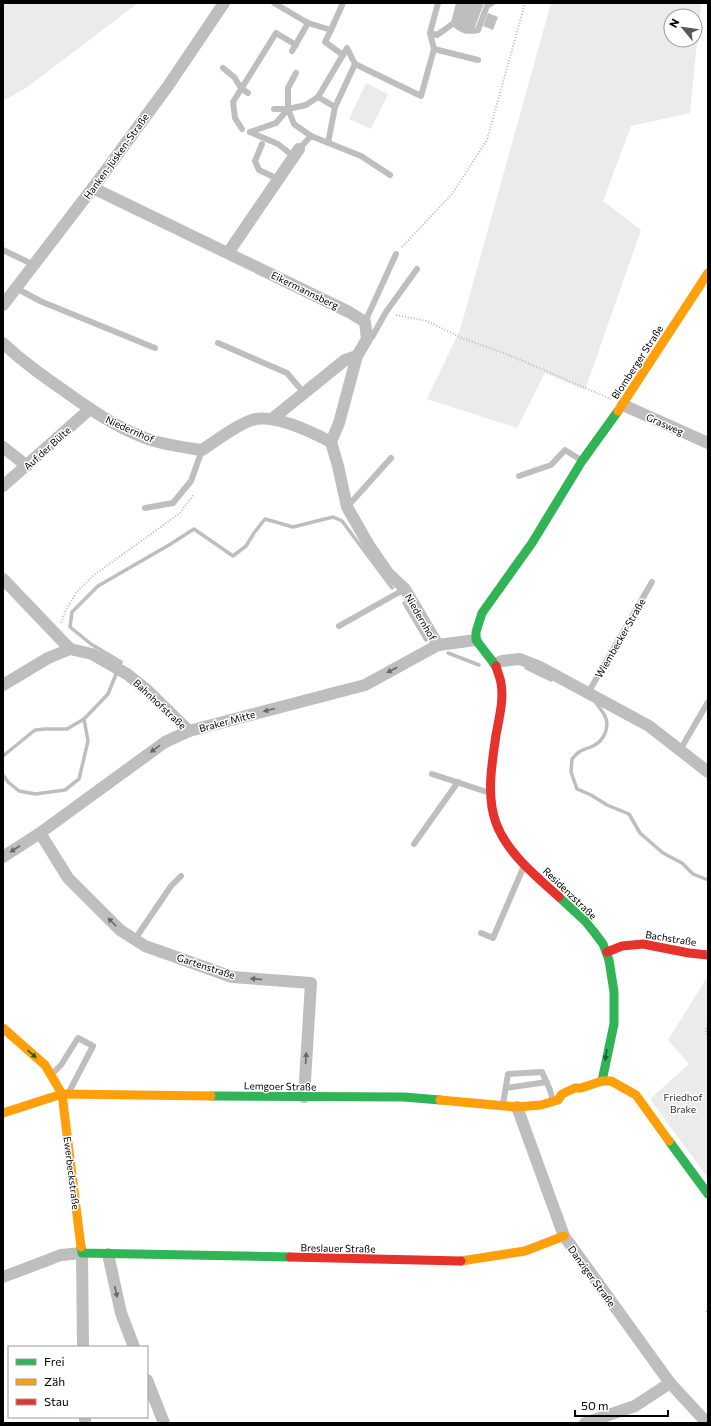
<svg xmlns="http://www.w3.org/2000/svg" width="711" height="1426" font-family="Commissioner,sans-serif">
  <rect width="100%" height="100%" fill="#fff"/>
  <g fill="#ebebeb" fill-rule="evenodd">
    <path d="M 3,3 L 138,3 L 26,88 L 3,101 Z"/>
    <path d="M 551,3 L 701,3 L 690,113 L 631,126 L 603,201 L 641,230 L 585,390 L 545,373 L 517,428 L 427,399 L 460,330 ZM 671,16 L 695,16 L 695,40 L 671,40 Z"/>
    <path d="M 366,83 L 388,94 L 371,129 L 349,119 Z"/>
    <path d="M 708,976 L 708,1178 L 650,1099 L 689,1064 L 668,1040 Z"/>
  </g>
  <g fill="#bebebe">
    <path d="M 462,3 L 484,3 L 475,27 C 468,31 462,29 456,22 Z"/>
    <path d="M 488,13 L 498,17 L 493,30 L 483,26 Z"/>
  </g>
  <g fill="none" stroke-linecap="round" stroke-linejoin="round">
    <g stroke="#bebebe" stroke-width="3.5">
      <path d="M 404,603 L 426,640"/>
      <path d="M 448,653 L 479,665"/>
      <path d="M 526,668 L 551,680"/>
      <path d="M 596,703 C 599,707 603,712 605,716 C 610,727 604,741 593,746 C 582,751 580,749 572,759 L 571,772 L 577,789 L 591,795 L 607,805 L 629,814 L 640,833 L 663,853 L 682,863 L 693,874 L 708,880"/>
      <path d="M 3,756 L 35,730 L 45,729 L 67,729 L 84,719 L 108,694 L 121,662 L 91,644 L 70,627 L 72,612 L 98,586 L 169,545 L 194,529 L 233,556 L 246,546 L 254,533 L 265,519 L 293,527 L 333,517 L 342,521 L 392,588"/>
      <path d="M 3,775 L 8,782 L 19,791 L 35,794 L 65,790 L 79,779 L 88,741 L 84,719"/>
    </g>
    <g stroke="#b9b9b9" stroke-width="2" stroke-dasharray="1 2" stroke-linecap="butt">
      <path d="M 402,247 L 452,194 L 487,140 L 525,3"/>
      <path d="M 396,315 L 427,321 L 462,338 L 509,355 L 611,399"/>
      <path d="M 61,623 L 66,610 L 76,593 L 94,575 L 180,513 L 194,494"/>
      <path d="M 708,1019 L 706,1032 L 708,1038"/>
      <path d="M 706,1311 L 708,1314"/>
    </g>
    <g stroke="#bebebe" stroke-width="6">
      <path d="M 274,3 L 308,23 L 331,30 L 343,3"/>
      <path d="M 454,23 C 461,31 468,32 478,30 L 487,6 L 492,3"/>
      <path d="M 331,30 L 325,42 L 343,55"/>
      <path d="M 430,33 L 437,35 L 454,23 L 459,3"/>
      <path d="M 434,49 L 478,60"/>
      <path d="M 292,51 L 308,23"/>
      <path d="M 223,68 L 234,77 L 241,88 L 248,93"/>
      <path d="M 296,73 L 288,88 L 288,109 L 294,124 L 311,136"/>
      <path d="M 318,97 L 335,107"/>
      <path d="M 288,109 L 306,105 L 318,97 L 347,48 L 355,64 L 421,96 L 434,49 L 430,33 L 438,3"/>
      <path d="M 242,129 L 235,118 L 233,102 L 276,33 L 296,45"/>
      <path d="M 250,132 L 276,123 L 288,109 L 274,109"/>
      <path d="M 250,132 L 278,144 L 293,156"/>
      <path d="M 328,143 L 335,107 L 355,64"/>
      <path d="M 262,144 L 255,161 L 259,170 L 278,179"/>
      <path d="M 299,149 L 311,136 L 361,156 L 390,175"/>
      <path d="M 3,250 L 34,265"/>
      <path d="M 16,288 L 40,301 L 155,348"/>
      <path d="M 365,322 L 396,254"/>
      <path d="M 367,339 L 372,337 L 386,312 L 417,269"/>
      <path d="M 218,343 L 287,373 L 304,393"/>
      <path d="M 519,476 L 551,465 L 565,450 L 581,460"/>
      <path d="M 347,507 L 391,458"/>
      <path d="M 145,508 L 173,503 L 191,481 L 202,450"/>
      <path d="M 339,626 L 405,589"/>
      <path d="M 588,693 L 652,582"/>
      <path d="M 680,750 L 708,702"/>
      <path d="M 432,774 L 490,793"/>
      <path d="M 414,844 L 458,782"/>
      <path d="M 481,933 L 493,938 L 524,866"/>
      <path d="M 135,939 L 171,886 L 181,876"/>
      <path d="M 52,1074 L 61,1065 L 78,1038 L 93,1046 L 69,1092"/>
      <path d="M 506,1088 L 547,1082"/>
      <path d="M 503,1104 L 508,1074 L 542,1072 L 550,1090 L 553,1101"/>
    </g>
    <g stroke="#bebebe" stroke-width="12">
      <path d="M 93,188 L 349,312 L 365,322 L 367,339 L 357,356"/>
      <path d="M 228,253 L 299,149"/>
      <path d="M 3,305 L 98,181 L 168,86 L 224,3"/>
      <path d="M 3,343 C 23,362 43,376 66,392 C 91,410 116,427 145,438 C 163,445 183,447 202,450 C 216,441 236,425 252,420 C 273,413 312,432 331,442"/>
      <path d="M 623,405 L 708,443"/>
      <path d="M 272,419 L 345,360 L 357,356 L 339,423 L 331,442 L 338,466 L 347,507 L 370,547 L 388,573 L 405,589 L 438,645"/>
      <path d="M 3,447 L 27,466"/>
      <path d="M 3,486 L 90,409"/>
      <path d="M 3,579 L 70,649"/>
      <path d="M 495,664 L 502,661 L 520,659 L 540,667 L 649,726 L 708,772"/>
      <path d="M 3,685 L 48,658 L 70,649 L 92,654 L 127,674 L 147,690 L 189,731"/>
      <path d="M 40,833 L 68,878 L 120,930 L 145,946 L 232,977 L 311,983 L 304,1097"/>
      <path d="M 3,857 L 40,833 L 165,742 L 189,731 L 365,685 L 438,645 L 476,640"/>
      <path d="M 517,1107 L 564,1236 L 670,1383 L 707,1423"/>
      <path d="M 108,1254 L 121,1313 L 134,1347"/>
      <path d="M 3,1277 L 61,1255 L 82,1253 L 83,1347"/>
      <path d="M 147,1380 L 164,1423"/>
      <path d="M 85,1417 L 85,1423"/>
      <path d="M 585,1423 L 635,1406 L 670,1383"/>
    </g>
    <g stroke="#30b455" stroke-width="9">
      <path d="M 496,666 L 476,640 L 476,632 L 482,613 L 532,543 L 582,461 L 618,411"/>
      <path d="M 559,897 L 585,921 L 594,932 L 603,944 L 609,960 L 614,992 L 614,1024 L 602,1081"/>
      <path d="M 211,1096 L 404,1097 L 440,1100"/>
      <path d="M 669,1141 L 708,1194"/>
      <path d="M 81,1247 L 82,1253 L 290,1257"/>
    </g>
    <g stroke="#ff9f0a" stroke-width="9">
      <path d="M 618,411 L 708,273"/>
      <path d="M 3,1028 L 45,1065 L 62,1094 L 81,1247"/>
      <path d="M 440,1100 L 517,1107 L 541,1105 L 558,1100 L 562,1094 L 575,1088 L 581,1088 L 602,1081 L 611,1081 L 636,1095 L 669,1141"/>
      <path d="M 3,1113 L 62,1094 L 211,1096"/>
      <path d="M 461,1261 L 525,1251 L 564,1236"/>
    </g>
    <g stroke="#e5322d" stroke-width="9">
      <path d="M 496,666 C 497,671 500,677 501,683 C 504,700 499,718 496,735 C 492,763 486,796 496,823 C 507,853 536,876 559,897"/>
      <path d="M 607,952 L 622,946 L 643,944 L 689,953 L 708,955"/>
      <path d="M 290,1257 L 461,1261"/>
    </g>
  </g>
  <defs><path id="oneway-solid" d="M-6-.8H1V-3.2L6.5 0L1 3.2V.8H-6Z"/></defs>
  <g fill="#686868">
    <use href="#oneway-solid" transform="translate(392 670) rotate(152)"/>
    <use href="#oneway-solid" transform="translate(269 710) rotate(165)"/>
    <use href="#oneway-solid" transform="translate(155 749) rotate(144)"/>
    <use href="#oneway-solid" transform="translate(15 849) rotate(147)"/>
    <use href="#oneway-solid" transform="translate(112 922) rotate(-135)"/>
    <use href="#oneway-solid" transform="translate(256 979) rotate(-175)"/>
    <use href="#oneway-solid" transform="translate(306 1058) rotate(-86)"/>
    <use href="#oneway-solid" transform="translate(116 1292) rotate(77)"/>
  </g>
  <g fill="#1a632f">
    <use href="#oneway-solid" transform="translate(32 1054) rotate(41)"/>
    <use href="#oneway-solid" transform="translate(606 1055) rotate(99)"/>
  </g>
  <g text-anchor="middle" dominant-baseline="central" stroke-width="3" stroke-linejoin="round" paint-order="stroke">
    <g font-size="10" fill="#000" stroke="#fff">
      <text transform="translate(116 156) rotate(-54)">Hanken-Jüsken-Straße</text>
      <text transform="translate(305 290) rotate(26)">Eikermannsberg</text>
      <text transform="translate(637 362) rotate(-57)">Blomberger Straße</text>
      <text transform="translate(665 424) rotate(24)">Grasweg</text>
      <text transform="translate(130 429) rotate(24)">Niedernhof</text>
      <text transform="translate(47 448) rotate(-42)">Auf der Bülte</text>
      <text transform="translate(421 617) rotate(60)">Niedernhof</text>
      <text transform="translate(620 638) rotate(-60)">Wiembecker Straße</text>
      <text transform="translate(160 704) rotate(43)">Bahnhofstraße</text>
      <text transform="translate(227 721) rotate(-15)">Braker Mitte</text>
      <text transform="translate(570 893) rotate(44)">Residenzstraße</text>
      <text transform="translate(671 938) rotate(9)">Bachstraße</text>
      <text transform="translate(206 966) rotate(18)">Gartenstraße</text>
      <text transform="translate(280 1086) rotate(1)">Lemgoer Straße</text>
      <text transform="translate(72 1173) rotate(83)">Ewerbeckstraße</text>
      <text transform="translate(338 1248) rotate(1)">Breslauer Straße</text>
      <text transform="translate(592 1276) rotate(54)">Danziger Straße</text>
    </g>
    <g font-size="10" fill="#323232" stroke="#fff">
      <text x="683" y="1097">Friedhof<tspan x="683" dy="12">Brake</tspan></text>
    </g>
  </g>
  <rect width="711" height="1426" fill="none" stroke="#000000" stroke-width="8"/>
  <rect x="8" y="1346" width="140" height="72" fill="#ffffff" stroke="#999999"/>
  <rect x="16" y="1359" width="20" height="6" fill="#30b455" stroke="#999999"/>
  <text x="44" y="1366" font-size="12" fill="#000000">Frei</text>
  <rect x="16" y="1379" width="20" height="6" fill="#ff9f0a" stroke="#999999"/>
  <text x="44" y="1386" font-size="12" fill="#000000">Zäh</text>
  <rect x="16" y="1399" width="20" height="6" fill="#e5322d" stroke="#999999"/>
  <text x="44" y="1406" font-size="12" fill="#000000">Stau</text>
  <g transform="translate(683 28) rotate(299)"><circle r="19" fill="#ffffff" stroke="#999999"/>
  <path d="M0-3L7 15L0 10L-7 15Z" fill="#595959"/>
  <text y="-6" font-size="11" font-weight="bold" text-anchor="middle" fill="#000000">N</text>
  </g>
  <path d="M575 1410v6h93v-6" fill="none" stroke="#000000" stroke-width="2"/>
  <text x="581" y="1410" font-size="12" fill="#000000" stroke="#ffffff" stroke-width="3" paint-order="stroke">50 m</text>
</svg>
